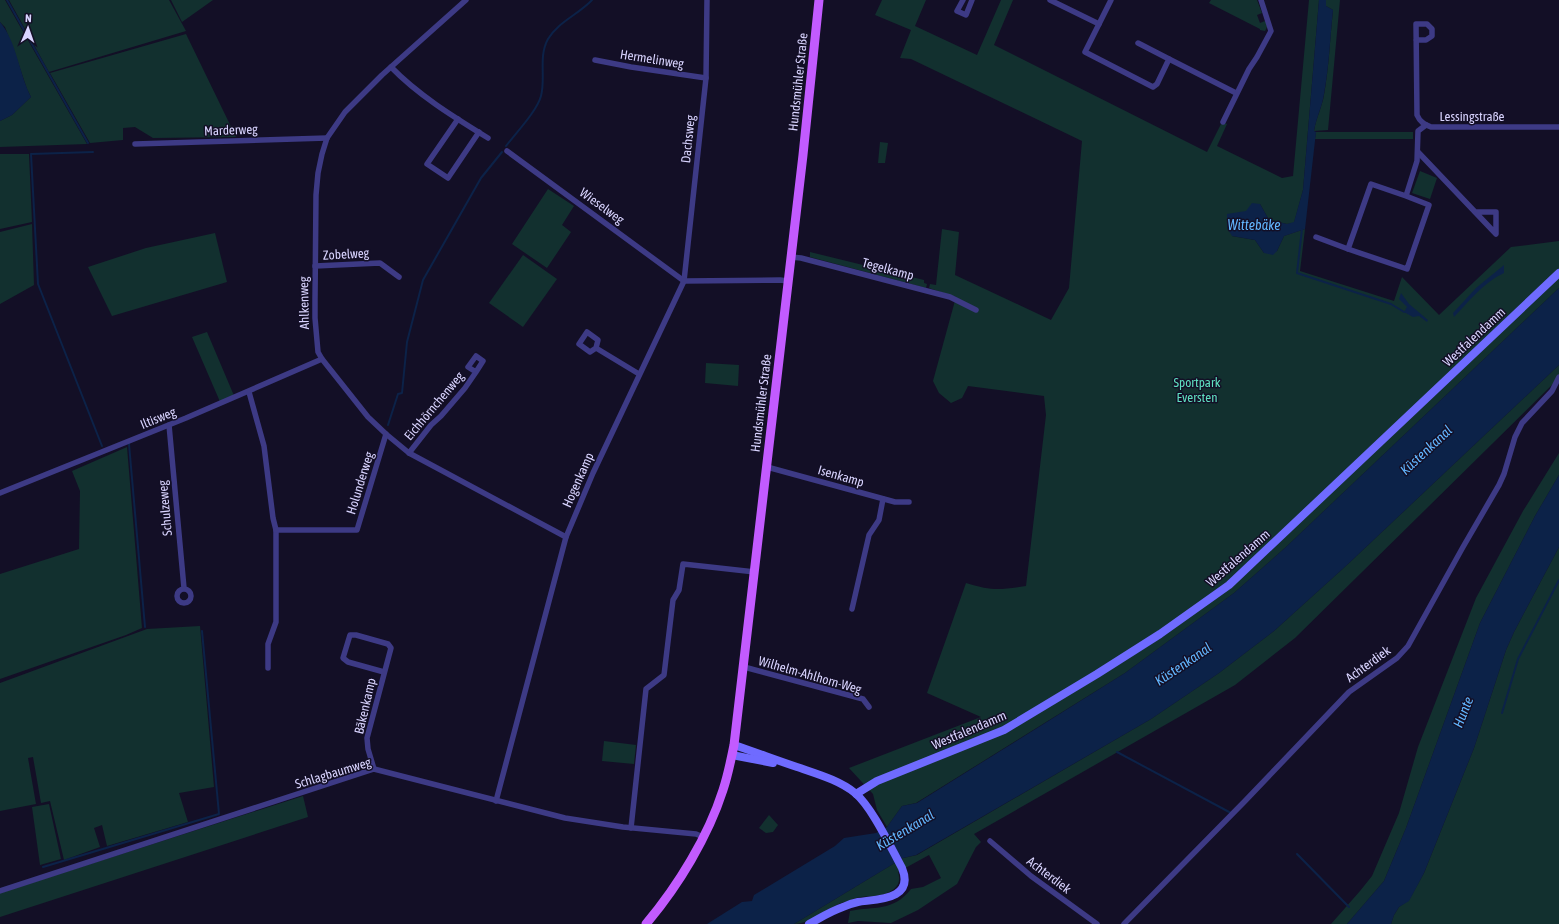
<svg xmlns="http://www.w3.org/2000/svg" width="1559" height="924" font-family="'Asap Condensed',sans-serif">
  <rect width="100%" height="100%" fill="#130f26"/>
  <g fill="#12302f">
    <path d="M 0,0 L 5,0 L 87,144 L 0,147 L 0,121 L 12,115 L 31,97 L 27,89 L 17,59 L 5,27 L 0,22 Z"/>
    <path d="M 9,0 L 169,0 L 186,31 L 49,72 Z"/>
    <path d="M 171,0 L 213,0 L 182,22 Z"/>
    <path d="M 882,0 L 926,0 L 915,26 L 977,55 L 1001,0 L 1013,0 L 994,45 L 1207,152 L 1222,122 L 1227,124 L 1217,146 L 1282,178 L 1293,176 L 1309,0 L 1319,0 L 1303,190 L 1294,223 L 1287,224 L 1269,220 L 1260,204 L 1232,236 L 1255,240 L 1264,253 L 1277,251 L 1284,236 L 1305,229 L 1300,271 L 1394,301 L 1402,277 L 1439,315 L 1511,247 L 1559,241 L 1559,288 L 1286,547 L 1234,593 L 1125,673 L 916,803 L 902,806 L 887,827 L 877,810 L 873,794 L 849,768 L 981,717 L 927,693 L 966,583 C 992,591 999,590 1026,586 L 1046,415 L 1044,396 L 968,386 L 962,398 L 951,403 L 939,393 L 933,381 L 956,297 L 929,288 L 930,284 L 936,285 L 942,229 L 959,232 L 955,275 L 1051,320 L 1069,288 L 1082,141 L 911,59 L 900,58 L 911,30 L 875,15 Z"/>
    <path d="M 1211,0 L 1257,0 L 1262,13 L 1257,15 L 1260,23 L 1265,21 L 1268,25 L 1265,31 L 1260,30 L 1260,29 L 1209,3 Z"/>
    <path d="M 1326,0 L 1340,0 L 1328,130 L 1314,131 C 1316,118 1322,107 1324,95 C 1329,67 1330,38 1333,10 L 1326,6 Z"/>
    <path d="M 186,34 L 236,137 L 153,138 L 135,127 L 123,128 L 123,140 L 90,143 L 50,73 Z"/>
    <path d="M 1316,132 L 1413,132 L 1413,139 L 1315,139 Z"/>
    <path d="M 880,142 L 888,143 L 885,163 L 878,163 Z"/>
    <path d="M 0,154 L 29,154 L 32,222 L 0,229 Z"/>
    <path d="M 1420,171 L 1437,178 L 1430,199 L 1412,193 Z"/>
    <path d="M 548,189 L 574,206 L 562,225 L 571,232 L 547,268 L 512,244 Z"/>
    <path d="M 32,224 L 34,285 L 0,304 L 0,232 Z"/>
    <path d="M 215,233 L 227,282 L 112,316 L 88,267 L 146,248 Z"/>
    <path d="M 810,252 L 924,280 L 924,283 L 927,284 L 926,288 L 810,257 Z"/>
    <path d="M 523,255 L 557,279 L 523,327 L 489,303 Z"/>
    <path d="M 207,332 L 235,398 L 221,404 L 192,337 Z"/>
    <path d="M 706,363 L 739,365 L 738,386 L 705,383 Z"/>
    <path d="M 1559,365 L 1559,377 L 1556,381 L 1295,638 L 1235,685 L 974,834 L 981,842 L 976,847 L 957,884 L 918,910 L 891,923 L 858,921 L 848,923 L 850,911 C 874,906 893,912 911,889 L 923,887 L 941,878 L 929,855 L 898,872 C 900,878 900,884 894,889 C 883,898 869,895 856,898 C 851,900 846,902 841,903 C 825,909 811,924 794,924 L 903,858 L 917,855 L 1151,719 L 1219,673 L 1274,631 L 1348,564 Z"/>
    <path d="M 127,447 L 142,628 L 126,635 L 0,679 L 0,574 L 79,549 L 80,491 L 72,471 Z"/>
    <path d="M 1559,453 L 1559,475 L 1535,516 L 1480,623 L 1406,828 L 1384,881 L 1347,924 L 1331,924 L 1360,891 L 1372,876 L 1399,813 L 1418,747 L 1476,598 L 1523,511 Z"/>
    <path d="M 1559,547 L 1559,924 L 1391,924 L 1394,915 L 1399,907 L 1409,900 L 1424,873 L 1474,748 L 1506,650 L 1514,632 Z"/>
    <path d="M 200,626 L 214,787 L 179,793 L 188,822 L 107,846 L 102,825 L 94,828 L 100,847 L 64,860 L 50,801 L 41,803 L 33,757 L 28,758 L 36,804 L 0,811 L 0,683 L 147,629 Z"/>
    <path d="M 604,741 L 636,745 L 634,764 L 602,761 Z"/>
    <path d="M 303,796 L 308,817 L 0,917 L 0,893 Z"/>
    <path d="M 49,804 L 61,859 L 40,865 L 32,807 Z"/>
    <path d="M 769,815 L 778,825 L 773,832 L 766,833 L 759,828 Z"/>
  </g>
  <g fill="#0c2248">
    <path d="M 1319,0 L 1326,0 L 1326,6 L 1333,10 C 1330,38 1329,67 1324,94 C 1322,107 1316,118 1314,131 L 1316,132 L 1305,229 L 1284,236 L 1277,251 L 1273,255 L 1264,253 L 1255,240 L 1232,236 L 1227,228 L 1227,214 L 1246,211 L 1252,203 L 1260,204 L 1269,220 L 1287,224 L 1294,222 L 1303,190 Z"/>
    <path d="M 0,22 C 17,42 19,74 31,97 L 12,115 L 0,121 Z"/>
    <path d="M 1504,265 L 1504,273 C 1484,282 1469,301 1454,317 L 1453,313 L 1476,288 Z"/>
    <path d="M 1559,288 L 1559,365 L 1348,564 L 1274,631 L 1219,673 L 1151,719 L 916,855 L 903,858 L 794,924 L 707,924 L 742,902 L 752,901 L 754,895 L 835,846 L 844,838 L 876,833 L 887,827 L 902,806 L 917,803 L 1125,673 L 1234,593 L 1286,547 Z"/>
    <path d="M 1401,293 L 1409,304 L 1428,320 L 1427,322 L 1419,316 L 1413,317 L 1404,312 L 1407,307 L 1399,299 Z"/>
    <path d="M 1559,475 L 1559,547 L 1514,632 L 1506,650 L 1474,748 L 1424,873 L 1409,901 L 1399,907 L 1394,915 L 1391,924 L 1347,924 L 1384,881 L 1406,828 L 1480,623 L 1535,516 Z"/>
  </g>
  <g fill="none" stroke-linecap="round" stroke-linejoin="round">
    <g stroke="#0c2248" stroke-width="2">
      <path d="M 7,0 L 88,143"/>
      <path d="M 506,146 C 516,133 537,111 541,96 C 546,77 538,57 548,39 C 558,22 579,14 592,0"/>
      <path d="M 93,152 L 31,154 L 38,284 L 102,446"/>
      <path d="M 1302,229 L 1297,273 L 1391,304 L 1404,312"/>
      <path d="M 388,425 L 398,394 L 402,393 L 407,342 L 423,280 L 481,178 L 502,152"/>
      <path d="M 129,444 L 145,627"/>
      <path d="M 1502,713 L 1518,659 L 1559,580"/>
      <path d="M 1117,752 L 1231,813"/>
      <path d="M 1297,854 L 1349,907"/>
      <path d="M 43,867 L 219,814 L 202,631"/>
    </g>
    <g stroke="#3d3a85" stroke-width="5.5">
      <path d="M 466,0 L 382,75 L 345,112 L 327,138 L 322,154 L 318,173 L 316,195 L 315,300 L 315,318 L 318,352 L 322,359 L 368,417 L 386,434 L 409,453 L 566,537"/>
      <path d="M 963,0 L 957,11 L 966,15 L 972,0"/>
      <path d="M 1050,0 L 1099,24"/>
      <path d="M 1111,0 L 1085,52 L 1153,87 L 1157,84 L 1169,59 L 1138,43"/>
      <path d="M 1416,40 L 1426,40 L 1432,36 L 1432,29 L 1427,24 L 1416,24 L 1417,115 C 1420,122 1424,124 1431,127 L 1559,127"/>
      <path d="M 1169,59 L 1236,93"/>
      <path d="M 595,60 L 631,67 L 706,78"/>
      <path d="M 391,67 C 418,95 454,117 488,138"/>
      <path d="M 458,119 L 427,164 L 448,178 L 479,132"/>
      <path d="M 1223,122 L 1249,69 L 1257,57 L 1271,31 L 1261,0"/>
      <path d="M 135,144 L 327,138"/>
      <path d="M 507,151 L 684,281"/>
      <path d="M 1418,152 L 1496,234 L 1496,212 L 1475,212"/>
      <path d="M 1406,196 L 1429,205 L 1407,269 L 1348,249 L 1371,184 L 1406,196 L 1417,161 L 1418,131 L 1426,125"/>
      <path d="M 1316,237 L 1348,249"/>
      <path d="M 791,257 L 801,258 L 950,297 L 976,310"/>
      <path d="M 315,266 L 380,263 L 399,277"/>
      <path d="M 684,281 L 706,78 L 707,0"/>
      <path d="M 596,348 L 590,352 L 579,344 L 587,332 L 598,340 L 596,348 L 639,374"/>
      <path d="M 249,392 L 264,446 L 273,518 L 276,530 L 276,622 L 268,644 L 268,668"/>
      <path d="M 169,425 L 184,588"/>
      <path d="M 409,453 L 431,425 L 441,416 L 465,388 L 476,372 L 468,367 L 476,356 L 483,361 L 476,372"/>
      <path d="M 767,467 L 895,502 L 909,502"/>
      <path d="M 0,493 L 186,418 L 322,359"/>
      <path d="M 276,530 L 357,530 L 386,434"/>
      <circle cx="184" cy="596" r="7"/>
      <path d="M 852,609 L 869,535 L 879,520 L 883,499"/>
      <path d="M 744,667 L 863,699 L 869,707"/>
      <path d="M 374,769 L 368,749 L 367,738 L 391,648 L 388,644 L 356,635 L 350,635 L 343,658 L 348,662 L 384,672"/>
      <path d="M 496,801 L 566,537 L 593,473 L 684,281 L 780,280 L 788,281"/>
      <path d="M 631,828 L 646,689 L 664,675 L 673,600 L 679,590 L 683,564 L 755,572"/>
      <path d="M 990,841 L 1031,876 L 1097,924"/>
      <path d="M 0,891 L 374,769 L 565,818 L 623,827 L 696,834 L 703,837"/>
      <path d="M 1124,924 L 1245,801 L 1349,692 L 1397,658 L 1408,646 L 1463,547 L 1499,485 L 1504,474 L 1515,437 L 1522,423 L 1552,391 L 1559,377"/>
    </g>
    <g stroke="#6f6bff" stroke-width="8">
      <path d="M 734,745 C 755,752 776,760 797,767 C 817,774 839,780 855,793 C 872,807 891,848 902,868 C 915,900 877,899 858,902 C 853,903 847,905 843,907 C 831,911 820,918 809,924"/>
      <path d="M 732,755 L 773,763"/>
      <path d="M 856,794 L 877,781 L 1004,730 L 1097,674 L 1160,634 L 1229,585 L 1559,273"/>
    </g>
    <path stroke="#c25bff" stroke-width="9" d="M 646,924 C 678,886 708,837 723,790 C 728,775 731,760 734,745 L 803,155 L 819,0"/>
  </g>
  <g text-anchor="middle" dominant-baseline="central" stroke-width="3" stroke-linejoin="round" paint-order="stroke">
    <g font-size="13" fill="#d9d4ff" stroke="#130f26">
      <text transform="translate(652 59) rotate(9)">Hermelinweg</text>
      <text transform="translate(798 82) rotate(-84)">Hundsmühler Straße</text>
      <text x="1472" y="116">Lessingstraße</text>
      <text transform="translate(231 130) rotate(-2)">Marderweg</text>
      <text transform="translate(688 139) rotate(-84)">Dachsweg</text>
      <text transform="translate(602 206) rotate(36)">Wieselweg</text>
      <text transform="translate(346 254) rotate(-3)">Zobelweg</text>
      <text transform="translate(888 269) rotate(15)">Tegelkamp</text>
      <text transform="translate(304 303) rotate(-91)">Ahlkenweg</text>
      <text transform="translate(1474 337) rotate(-43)">Westfalendamm</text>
      <text transform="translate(761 403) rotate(-83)">Hundsmühler Straße</text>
      <text transform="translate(434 406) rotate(-50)">Eichhörnchenweg</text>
      <text transform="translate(158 418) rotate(-22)">Iltisweg</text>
      <text transform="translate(841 476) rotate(16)">Isenkamp</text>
      <text transform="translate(578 480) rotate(-66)">Hogenkamp</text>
      <text transform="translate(360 483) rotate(-73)">Holunderweg</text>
      <text transform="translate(165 508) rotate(-95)">Schulzeweg</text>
      <text transform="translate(1238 558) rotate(-41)">Westfalendamm</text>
      <text transform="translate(1368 664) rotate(-36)">Achterdiek</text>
      <text transform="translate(810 675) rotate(16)">Wilhelm-Ahlhorn-Weg</text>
      <text transform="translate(365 706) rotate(-77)">Bäkenkamp</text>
      <text transform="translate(969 730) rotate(-23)">Westfalendamm</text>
      <text transform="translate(333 773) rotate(-17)">Schlagbaumweg</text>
      <text transform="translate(1049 875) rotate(37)">Achterdiek</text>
    </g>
    <g font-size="13" fill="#5fe0c0" stroke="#130f26">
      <text x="1197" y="382">Sportpark<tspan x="1197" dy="15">Eversten</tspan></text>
    </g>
    <g font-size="14" font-style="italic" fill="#62b6ff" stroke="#130f26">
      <text x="1254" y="225">Wittebäke</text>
      <text transform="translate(1426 450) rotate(-43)">Küstenkanal</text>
      <text transform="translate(1183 664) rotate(-34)">Küstenkanal</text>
      <text transform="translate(1463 712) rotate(-68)">Hunte</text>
      <text transform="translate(905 830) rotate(-31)">Küstenkanal</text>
    </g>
  </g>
  <g transform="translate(28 28) rotate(2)" stroke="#130f26" stroke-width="3" paint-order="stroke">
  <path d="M0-3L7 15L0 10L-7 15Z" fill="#d9d4ff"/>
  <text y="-6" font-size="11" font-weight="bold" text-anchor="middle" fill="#d9d4ff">N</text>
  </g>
</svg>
